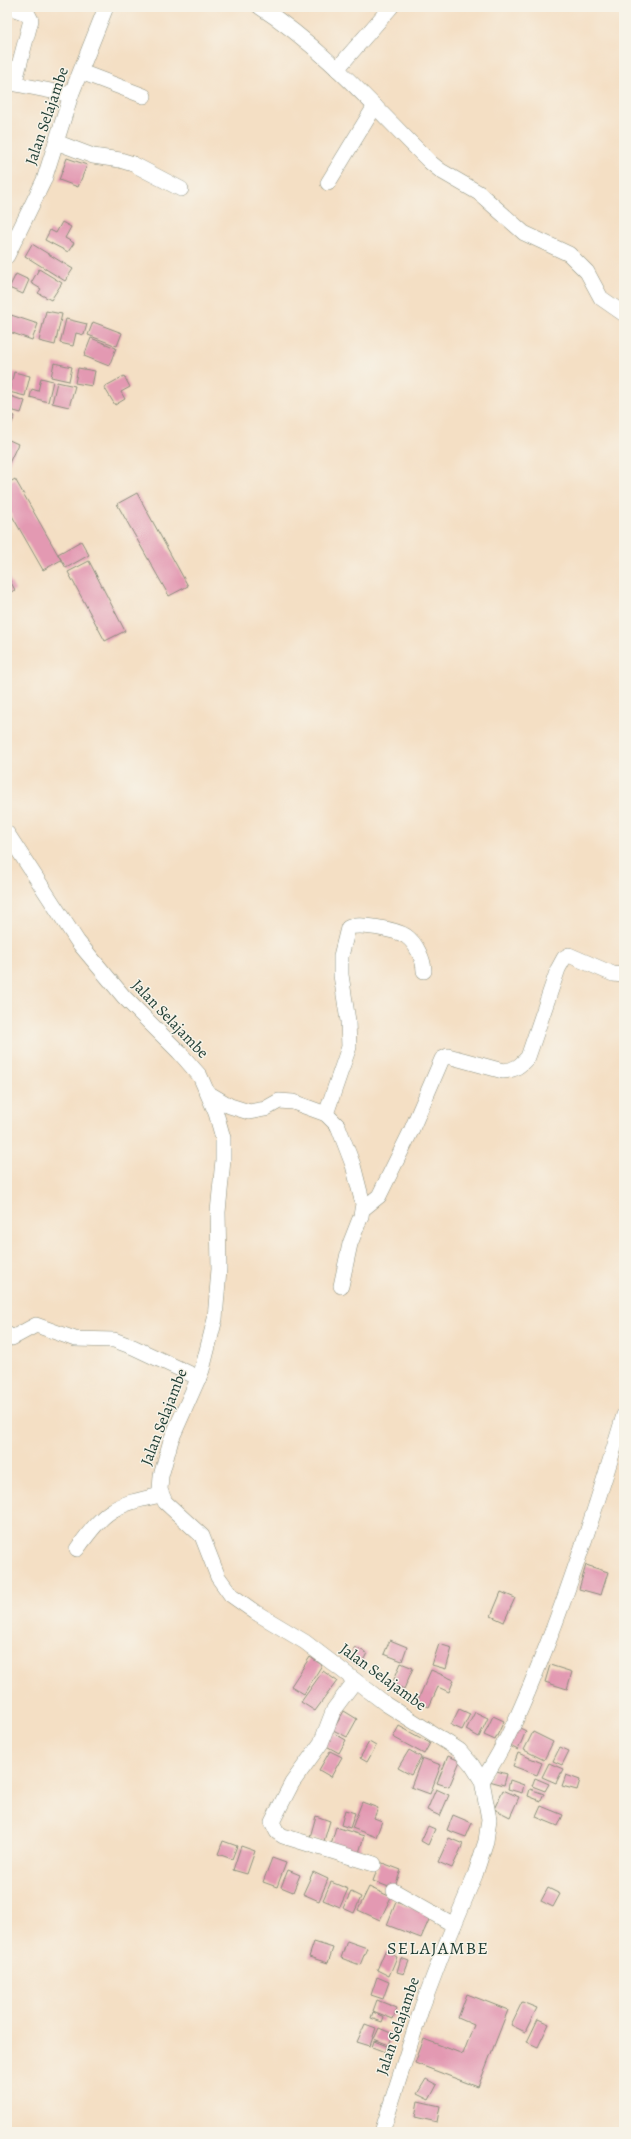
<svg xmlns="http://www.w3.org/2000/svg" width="631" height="2139" font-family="Alegreya,serif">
  <rect width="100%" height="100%" fill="#f7f3e8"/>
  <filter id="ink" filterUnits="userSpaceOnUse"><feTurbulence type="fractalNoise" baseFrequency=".025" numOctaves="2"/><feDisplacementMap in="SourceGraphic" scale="8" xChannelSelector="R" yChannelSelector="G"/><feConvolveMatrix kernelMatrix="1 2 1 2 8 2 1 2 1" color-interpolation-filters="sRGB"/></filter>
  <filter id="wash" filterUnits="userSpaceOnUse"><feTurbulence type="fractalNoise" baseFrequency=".012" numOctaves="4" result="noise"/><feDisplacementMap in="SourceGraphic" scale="16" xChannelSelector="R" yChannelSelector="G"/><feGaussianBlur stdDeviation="0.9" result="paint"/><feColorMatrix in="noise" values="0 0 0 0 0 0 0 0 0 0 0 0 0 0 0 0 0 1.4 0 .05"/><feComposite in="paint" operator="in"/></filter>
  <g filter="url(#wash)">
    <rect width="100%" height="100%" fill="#f4dfc4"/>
    <g id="blocks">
      <g fill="#e399b2">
        <path d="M 67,158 L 87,165 L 78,187 L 59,180 Z"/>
        <path d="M 62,222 L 71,227 L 65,238 L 74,243 L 68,252 L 45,240 L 50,230 L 56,233 Z"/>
        <path d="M 32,244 L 73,269 L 65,281 L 25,256 Z"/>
        <path d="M 39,269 L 62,283 L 51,300 L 38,293 L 41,289 L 31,283 Z"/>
        <path d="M 16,274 L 29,280 L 23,294 L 9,288 Z"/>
        <path d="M 46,311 L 62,314 L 55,345 L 39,341 Z"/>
        <path d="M 11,315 L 38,324 L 32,340 L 7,331 Z"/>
        <path d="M 66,319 L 87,324 L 84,335 L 76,333 L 73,346 L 60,343 Z"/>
        <path d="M 93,322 L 122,333 L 117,346 L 88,335 Z"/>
        <path d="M 91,338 L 116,348 L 109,366 L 84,356 Z"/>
        <path d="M 54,363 L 72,367 L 69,381 L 51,377 Z"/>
        <path d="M 78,368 L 95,371 L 92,386 L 75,383 Z"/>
        <path d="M 14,372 L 30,376 L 25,396 L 9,392 Z"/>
        <path d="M 124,376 L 130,387 L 121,392 L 125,399 L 115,405 L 104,387 Z"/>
        <path d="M 41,378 L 53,381 L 48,402 L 30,397 L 32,389 L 38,391 Z"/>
        <path d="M 57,382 L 75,386 L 69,407 L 52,403 Z"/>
        <path d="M 7,395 L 25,401 L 21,413 L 7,409 Z"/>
        <path d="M 7,412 L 15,416 L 7,434 Z"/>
        <path d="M 7,439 L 18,444 L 9,463 L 7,462 Z"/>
        <path d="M 15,479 L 61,560 L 43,570 L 7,507 L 7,484 Z"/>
        <path d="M 137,493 L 188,586 L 169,596 L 117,504 Z"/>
        <path d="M 81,541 L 89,555 L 66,568 L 58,554 Z"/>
        <path d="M 89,561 L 125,631 L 105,641 L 68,572 Z"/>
        <path d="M 7,575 L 15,590 L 7,594 Z"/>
        <path d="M 586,1565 L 608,1572 L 601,1595 L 579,1589 Z"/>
        <path d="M 501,1592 L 515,1598 L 504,1622 L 491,1616 Z"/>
        <path d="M 390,1640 L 407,1647 L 402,1661 L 384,1654 Z"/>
        <path d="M 439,1644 L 452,1648 L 446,1669 L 432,1665 Z"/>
        <path d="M 355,1647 L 367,1653 L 360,1667 L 348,1661 Z"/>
        <path d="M 310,1657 L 322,1665 L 304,1694 L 291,1686 Z"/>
        <path d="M 401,1663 L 413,1668 L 404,1689 L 392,1684 Z"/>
        <path d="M 550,1665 L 572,1672 L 567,1689 L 545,1682 Z"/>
        <path d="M 431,1670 L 454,1680 L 449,1692 L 438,1687 L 429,1707 L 417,1702 Z"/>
        <path d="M 323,1671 L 337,1681 L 315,1711 L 301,1702 Z"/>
        <path d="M 459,1709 L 470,1714 L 462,1730 L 451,1725 Z"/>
        <path d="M 344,1711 L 357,1719 L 347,1737 L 333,1730 Z"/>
        <path d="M 475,1712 L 488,1718 L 479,1737 L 466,1730 Z"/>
        <path d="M 493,1716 L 504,1721 L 495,1740 L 484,1735 Z"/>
        <path d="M 514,1725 L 526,1731 L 518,1750 L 506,1744 Z"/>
        <path d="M 399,1726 L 430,1743 L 424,1754 L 393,1737 Z"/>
        <path d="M 328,1730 L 346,1740 L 339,1753 L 321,1743 Z"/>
        <path d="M 533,1732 L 553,1742 L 544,1760 L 524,1750 Z"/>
        <path d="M 369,1742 L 376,1746 L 367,1762 L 360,1758 Z"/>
        <path d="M 560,1747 L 569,1751 L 562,1765 L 553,1761 Z"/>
        <path d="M 409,1750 L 421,1757 L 411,1775 L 398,1768 Z"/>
        <path d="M 330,1751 L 342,1757 L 331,1777 L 319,1770 Z"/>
        <path d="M 518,1753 L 542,1763 L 537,1775 L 513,1766 Z"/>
        <path d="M 448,1756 L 460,1761 L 449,1787 L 437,1783 Z"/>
        <path d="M 422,1758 L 441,1765 L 430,1794 L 411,1787 Z"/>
        <path d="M 549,1763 L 563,1769 L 556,1783 L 542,1777 Z"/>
        <path d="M 493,1770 L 507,1774 L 504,1785 L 489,1781 Z"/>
        <path d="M 566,1775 L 580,1780 L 577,1790 L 562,1786 Z"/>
        <path d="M 535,1778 L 549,1784 L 545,1791 L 532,1786 Z"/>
        <path d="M 510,1780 L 524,1785 L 522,1793 L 508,1789 Z"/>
        <path d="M 436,1789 L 449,1795 L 440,1816 L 427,1810 Z"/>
        <path d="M 530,1789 L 544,1794 L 541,1801 L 528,1796 Z"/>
        <path d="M 503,1790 L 519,1797 L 510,1817 L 494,1809 Z"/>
        <path d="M 362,1802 L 378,1808 L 374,1818 L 382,1821 L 376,1837 L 352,1828 Z"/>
        <path d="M 541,1806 L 563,1815 L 558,1826 L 536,1817 Z"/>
        <path d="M 345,1810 L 355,1813 L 350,1828 L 341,1825 Z"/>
        <path d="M 453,1815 L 472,1823 L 466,1837 L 447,1830 Z"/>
        <path d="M 316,1816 L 330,1821 L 324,1841 L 310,1837 Z"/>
        <path d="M 428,1826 L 435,1829 L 428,1845 L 421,1841 Z"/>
        <path d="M 336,1827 L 364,1836 L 359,1853 L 331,1844 Z"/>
        <path d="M 449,1838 L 463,1844 L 452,1868 L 438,1862 Z"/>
        <path d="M 223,1841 L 237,1846 L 232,1859 L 218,1854 Z"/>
        <path d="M 241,1846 L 255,1851 L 247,1874 L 233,1870 Z"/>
        <path d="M 272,1858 L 286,1863 L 277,1887 L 263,1882 Z"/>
        <path d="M 380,1862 L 401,1870 L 394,1889 L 373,1881 Z"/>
        <path d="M 288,1870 L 300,1875 L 293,1892 L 281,1887 Z"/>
        <path d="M 313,1872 L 328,1879 L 319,1901 L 303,1894 Z"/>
        <path d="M 331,1882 L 348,1889 L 340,1907 L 323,1900 Z"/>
        <path d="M 369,1887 L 391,1897 L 380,1920 L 358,1910 Z"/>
        <path d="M 548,1888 L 560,1894 L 553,1907 L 541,1901 Z"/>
        <path d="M 351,1892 L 361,1897 L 354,1913 L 343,1908 Z"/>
        <path d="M 396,1902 L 431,1915 L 421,1938 L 387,1925 Z"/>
        <path d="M 347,1941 L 367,1948 L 360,1965 L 341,1958 Z"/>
        <path d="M 314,1942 L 333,1948 L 328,1963 L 309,1957 Z"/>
        <path d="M 385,1951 L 397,1957 L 389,1976 L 377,1970 Z"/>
        <path d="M 401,1958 L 409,1961 L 404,1974 L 397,1972 Z"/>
        <path d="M 377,1977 L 389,1982 L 383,1999 L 371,1995 Z"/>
        <path d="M 467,1994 L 508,2010 L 478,2087 L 415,2063 L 424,2039 L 463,2054 L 474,2025 L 458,2018 Z"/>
        <path d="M 377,2000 L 397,2008 L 393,2019 L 373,2011 Z"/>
        <path d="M 522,2002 L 537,2008 L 525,2032 L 511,2025 Z"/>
        <path d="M 373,2012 L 384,2017 L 382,2022 L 371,2018 Z"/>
        <path d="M 538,2019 L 549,2024 L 538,2047 L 527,2042 Z"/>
        <path d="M 365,2024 L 376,2028 L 370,2046 L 357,2042 Z"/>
        <path d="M 379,2028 L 393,2034 L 389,2045 L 374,2039 Z"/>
        <path d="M 374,2041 L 387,2046 L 385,2052 L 372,2047 Z"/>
        <path d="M 426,2079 L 437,2085 L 429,2100 L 417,2094 Z"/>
        <path d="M 418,2101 L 440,2106 L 437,2122 L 415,2117 Z"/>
      </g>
    </g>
  </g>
  <g filter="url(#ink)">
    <use href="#blocks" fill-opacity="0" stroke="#8a8e7c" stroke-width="1"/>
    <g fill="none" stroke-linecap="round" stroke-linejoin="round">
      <defs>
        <g id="minor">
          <path d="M 9,7 L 28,14 L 31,20 L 16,77 L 16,84 L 71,95"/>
          <path d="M 260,7 C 325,49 376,109 431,163 L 441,171 L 479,193 L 524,233 L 569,254 L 587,272 L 601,298 L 624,314"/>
          <path d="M 337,69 L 391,7"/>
          <path d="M 81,72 L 144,96"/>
          <path d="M 56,142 L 93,156 L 120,160 L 133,164 L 181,189"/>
          <path d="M 328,183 L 375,106"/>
          <path d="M 7,256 L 44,180 L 71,95 L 106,7"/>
          <path d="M 7,833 L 78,942 L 124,997 L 179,1052 L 200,1076 L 216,1113 L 223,1138 L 223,1160 L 218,1212 L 219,1269 L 215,1319 L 202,1370 L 171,1440 L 161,1476 L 160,1490 L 165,1502 L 202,1536 L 218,1577 L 231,1595 L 255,1612 L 305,1642 L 386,1704 L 459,1750 L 472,1765 L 482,1781 L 489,1819 L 486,1841 L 475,1875 L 444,1949 L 422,2007 L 382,2132"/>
          <path d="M 208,1093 L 230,1106 L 249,1112 L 265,1109 L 279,1101 L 293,1102 L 326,1114 L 338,1126 L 353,1165 L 363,1204 L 361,1216 L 350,1244 L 341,1286"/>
          <path d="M 326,1114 L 349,1047 L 348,1021 L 341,975 L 341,956 L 348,928 C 357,922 397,930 406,936 C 416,943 424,960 424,971"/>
          <path d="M 363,1209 L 379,1196 L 411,1131 L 442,1059 L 448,1056 L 503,1071 C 515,1070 520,1066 528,1057 L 558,969 L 564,958 L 569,955 L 613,974 L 624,975"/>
          <path d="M 7,1334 L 12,1338 L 36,1325 L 75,1339 L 114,1340 L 133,1347 L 199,1378"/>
          <path d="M 77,1549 C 106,1509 113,1505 161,1495"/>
          <path d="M 355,1681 L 334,1709 L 321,1743 L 292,1783 L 272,1822 L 277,1832 L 283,1836 L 374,1864"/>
          <path d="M 482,1781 C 509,1741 527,1695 545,1650 C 575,1573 600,1495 624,1415"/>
          <path d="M 394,1891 L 454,1925"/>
        </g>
      </defs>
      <use href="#minor" stroke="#8a8e7c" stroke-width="16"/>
      <use href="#minor" stroke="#fff" stroke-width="15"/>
    </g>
  </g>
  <g text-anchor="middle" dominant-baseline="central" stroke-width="3" stroke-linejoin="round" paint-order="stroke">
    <g font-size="16" fill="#1f3d34" stroke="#f7f3e8">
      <text transform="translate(47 116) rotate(-71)">Jalan Selajambe</text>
      <text transform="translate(170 1019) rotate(46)">Jalan Selajambe</text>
      <text transform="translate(164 1417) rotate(-69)">Jalan Selajambe</text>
      <text transform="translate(383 1677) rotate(36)">Jalan Selajambe</text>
      <text transform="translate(398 2026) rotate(-71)">Jalan Selajambe</text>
    </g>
    <g font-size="18" letter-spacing="1" fill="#1f3d34" stroke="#f7f3e8">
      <text x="438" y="1948">SELAJAMBE</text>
    </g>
  </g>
  <rect width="631" height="2139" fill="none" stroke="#f7f3e8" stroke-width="24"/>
</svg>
